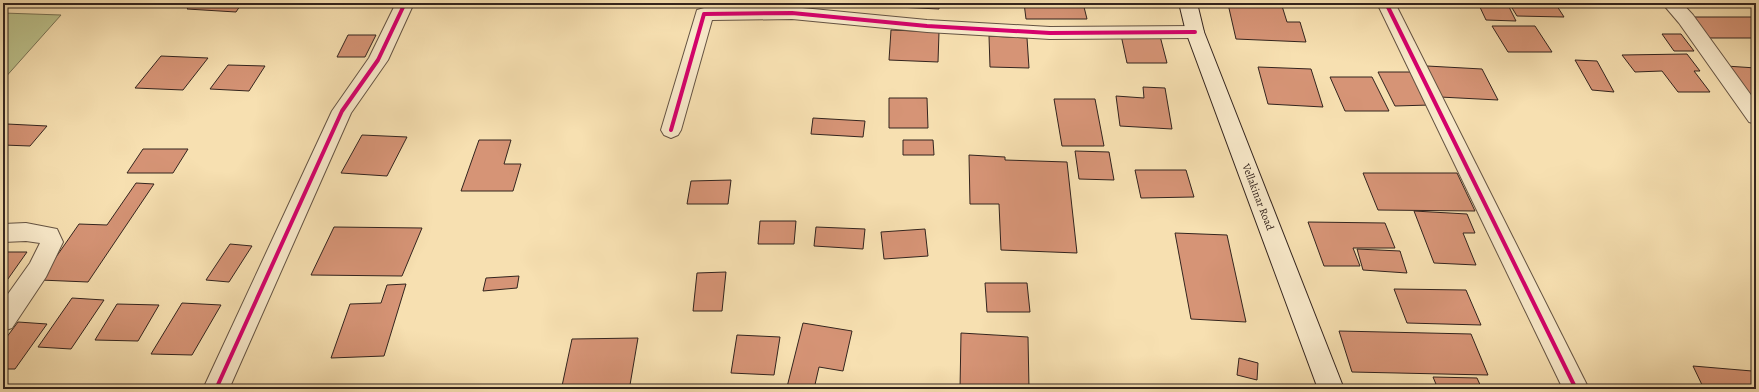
<svg xmlns="http://www.w3.org/2000/svg" width="1759" height="392" font-family="Alegreya,serif">
  <rect width="100%" height="100%" fill="#f7e0b1"/>
  <filter id="stains"><feTurbulence type="fractalNoise" baseFrequency=".005" numOctaves="4"/><feColorMatrix values="0 0 0 0 .2 0 0 0 0 .09 0 0 0 0 .02 0 0 0 .5 -.17"/></filter>
  <radialGradient id="worn" r=".72"><stop offset=".6" stop-color="#630" stop-opacity="0"/><stop offset="1" stop-color="#630" stop-opacity=".3"/></radialGradient>
  <path fill="#bcc28c" stroke="#787355" d="M 3,13 L 61,15 L 3,80 Z"/>
  <g fill="#d69476" stroke="#33241e">
    <path d="M 192,3 L 242,3 L 236,12 L 187,9 Z"/>
    <path d="M 897,3 L 939,3 L 939,9 L 897,7 Z"/>
    <path d="M 1024,3 L 1083,3 L 1087,19 L 1026,19 Z"/>
    <path d="M 1478,3 L 1507,3 L 1516,21 L 1486,20 Z"/>
    <path d="M 1509,3 L 1555,3 L 1564,17 L 1517,16 Z"/>
    <path d="M 1650,3 L 1662,3 L 1664,7 L 1651,5 Z"/>
    <path d="M 1228,4 L 1282,6 L 1287,22 L 1300,22 L 1306,42 L 1236,39 Z"/>
    <path d="M 1689,17 L 1756,17 L 1756,38 L 1705,38 Z"/>
    <path d="M 1492,26 L 1535,26 L 1552,52 L 1508,52 Z"/>
    <path d="M 891,30 L 939,32 L 938,62 L 889,60 Z"/>
    <path d="M 1662,34 L 1681,34 L 1694,51 L 1674,51 Z"/>
    <path d="M 348,35 L 376,35 L 365,57 L 337,57 Z"/>
    <path d="M 1121,35 L 1160,36 L 1167,63 L 1127,63 Z"/>
    <path d="M 989,36 L 1027,38 L 1029,68 L 990,67 Z"/>
    <path d="M 1687,54 L 1700,71 L 1694,71 L 1710,92 L 1678,92 L 1662,71 L 1635,72 L 1622,55 Z"/>
    <path d="M 161,56 L 208,58 L 183,90 L 135,88 Z"/>
    <path d="M 1575,60 L 1597,61 L 1614,92 L 1592,90 Z"/>
    <path d="M 228,65 L 265,66 L 249,91 L 210,89 Z"/>
    <path d="M 1427,66 L 1482,69 L 1498,100 L 1440,97 Z"/>
    <path d="M 1726,66 L 1756,68 L 1756,101 L 1749,100 Z"/>
    <path d="M 1258,67 L 1311,69 L 1323,107 L 1268,104 Z"/>
    <path d="M 1378,72 L 1412,72 L 1430,105 L 1395,106 Z"/>
    <path d="M 1330,77 L 1372,77 L 1389,111 L 1345,111 Z"/>
    <path d="M 1143,87 L 1165,88 L 1172,129 L 1120,126 L 1116,96 L 1144,98 Z"/>
    <path d="M 889,98 L 927,98 L 928,128 L 889,128 Z"/>
    <path d="M 1054,99 L 1095,99 L 1104,146 L 1062,146 Z"/>
    <path d="M 813,118 L 865,121 L 863,137 L 811,134 Z"/>
    <path d="M 7,124 L 47,126 L 30,146 L 3,145 L 3,129 Z"/>
    <path d="M 362,135 L 407,137 L 387,176 L 341,173 Z"/>
    <path d="M 479,140 L 511,140 L 504,164 L 521,164 L 513,191 L 461,191 Z"/>
    <path d="M 903,140 L 933,140 L 934,155 L 903,155 Z"/>
    <path d="M 143,149 L 188,149 L 173,173 L 127,173 Z"/>
    <path d="M 1075,151 L 1109,152 L 1114,180 L 1079,179 Z"/>
    <path d="M 969,155 L 1005,157 L 1005,160 L 1067,162 L 1077,253 L 1001,250 L 999,204 L 970,204 Z"/>
    <path d="M 1135,170 L 1186,170 L 1194,197 L 1141,198 Z"/>
    <path d="M 1363,173 L 1457,173 L 1475,211 L 1378,210 Z"/>
    <path d="M 731,180 L 728,204 L 687,204 L 691,181 Z"/>
    <path d="M 136,183 L 154,184 L 88,282 L 40,280 L 79,224 L 107,225 Z"/>
    <path d="M 1414,211 L 1467,214 L 1475,233 L 1463,233 L 1476,265 L 1434,263 Z"/>
    <path d="M 760,221 L 796,221 L 794,244 L 758,244 Z"/>
    <path d="M 1308,222 L 1385,223 L 1395,248 L 1353,248 L 1360,266 L 1324,266 Z"/>
    <path d="M 334,227 L 422,228 L 402,276 L 311,275 Z"/>
    <path d="M 816,227 L 865,229 L 863,249 L 814,246 Z"/>
    <path d="M 925,229 L 928,256 L 884,259 L 881,232 Z"/>
    <path d="M 1175,233 L 1227,235 L 1246,322 L 1191,319 Z"/>
    <path d="M 230,244 L 252,246 L 229,282 L 206,280 Z"/>
    <path d="M 1357,249 L 1400,251 L 1407,273 L 1363,270 Z"/>
    <path d="M 3,252 L 27,252 L 3,286 Z"/>
    <path d="M 726,272 L 722,311 L 693,311 L 697,273 Z"/>
    <path d="M 519,276 L 517,288 L 483,291 L 486,278 Z"/>
    <path d="M 985,283 L 1027,283 L 1030,312 L 987,312 Z"/>
    <path d="M 406,284 L 384,356 L 331,358 L 350,304 L 381,303 L 387,285 Z"/>
    <path d="M 1394,289 L 1466,290 L 1481,325 L 1407,323 Z"/>
    <path d="M 72,298 L 104,300 L 71,349 L 38,347 Z"/>
    <path d="M 182,303 L 221,305 L 192,355 L 151,354 Z"/>
    <path d="M 117,304 L 159,305 L 138,341 L 95,340 Z"/>
    <path d="M 18,322 L 47,324 L 15,369 L 3,369 L 3,342 Z"/>
    <path d="M 803,323 L 852,331 L 843,371 L 819,367 L 814,389 L 787,387 Z"/>
    <path d="M 1339,331 L 1471,334 L 1488,375 L 1352,372 Z"/>
    <path d="M 961,333 L 1028,337 L 1029,389 L 960,389 Z"/>
    <path d="M 737,335 L 780,337 L 774,375 L 731,373 Z"/>
    <path d="M 638,338 L 630,385 L 562,386 L 572,339 Z"/>
    <path d="M 1239,358 L 1258,363 L 1257,380 L 1237,375 Z"/>
    <path d="M 1693,366 L 1752,371 L 1756,379 L 1756,389 L 1704,389 Z"/>
    <path d="M 1433,377 L 1477,378 L 1482,389 L 1438,389 Z"/>
  </g>
  <g fill="none" stroke-linecap="round" stroke-linejoin="round">
    <defs>
      <g id="street">
        <path d="M 396,3 L 414,3 L 388,60 L 351,113 L 229,389 L 203,389 L 332,111 L 369,58 Z"/>
        <path d="M 1377,3 L 1395,3 L 1589,389 L 1563,389 Z"/>
        <path d="M 1662,3 L 1682,3 L 1693,15 L 1756,102 L 1756,124 L 1749,122 L 1679,23 Z"/>
        <path d="M 792,7 L 927,20 L 1050,27 L 1195,26 L 1202,28 L 1204,32 L 1202,36 L 1195,38 L 1050,39 L 927,32 L 792,19 L 712,20 L 681,130 L 678,135 L 671,138 L 664,135 L 661,130 L 697,10 L 704,8 Z"/>
        <path d="M 26,223 L 57,229 L 63,242 L 46,277 L 12,328 L 3,331 L 3,301 L 30,263 L 40,243 L 26,241 L 3,242 L 3,224 Z"/>
      </g>
      <path id="secondary" d="M 1179,3 L 1197,3 L 1204,32 L 1344,389 L 1318,389 L 1186,32 Z"/>
    </defs>
    <use href="#street" stroke="#645343" stroke-width="2"/>
    <use href="#secondary" stroke="#33241e" stroke-width="2"/>
    <use href="#street" fill="#faebcc" fill-rule="evenodd"/>
    <use href="#secondary" fill="#faebcc" fill-rule="evenodd"/>
    <defs>
      <g id="cycleway">
        <path d="M 1386,3 L 1576,389"/>
        <path d="M 671,130 L 704,14 L 792,13 L 927,26 L 1050,33 L 1195,32"/>
        <path d="M 216,389 L 342,111 L 378,60 L 405,3"/>
      </g>
    </defs>
    <use href="#cycleway" stroke="#faebcc" stroke-width="6"/>
    <use href="#cycleway" stroke="#d6006c" stroke-width="4"/>
  </g>
  <g text-anchor="middle" dominant-baseline="central" stroke-width="3.5" stroke-linejoin="round" paint-order="stroke">
    <g font-size="11" fill="#33241e" stroke="#faebcc">
      <text transform="translate(1258 197) rotate(69)">Vellakinar Road</text>
    </g>
  </g>
  <rect width="1759" height="392" fill="none" stroke="#f7e0b1" stroke-width="16"/>
  <rect x="4" y="4" width="1751" height="384" fill="none" stroke="#33241e" stroke-width="2"/>
  <rect x="8" y="8" width="1743" height="376" fill="none" stroke="#33241e"/>
  <rect width="100%" height="100%" filter="url(#stains)"/>
  <rect width="100%" height="100%" fill="url(#worn)"/>
</svg>
